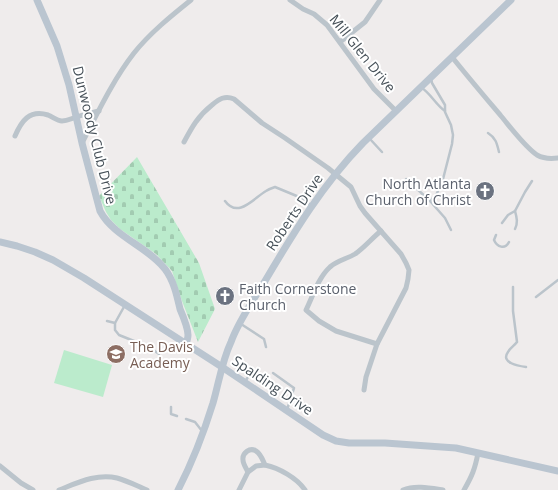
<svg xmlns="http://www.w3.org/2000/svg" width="558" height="490" font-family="'Open Sans',sans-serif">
  <defs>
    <pattern id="cemetery-stones" width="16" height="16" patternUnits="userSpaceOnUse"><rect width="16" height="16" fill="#bbebcc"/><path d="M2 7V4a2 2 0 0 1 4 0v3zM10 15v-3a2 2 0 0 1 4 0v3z" fill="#a2cbb1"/></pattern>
  </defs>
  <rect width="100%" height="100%" fill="#efecec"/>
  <path fill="url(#cemetery-stones)" d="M 137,157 L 199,263 L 215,309 L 198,342 L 182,301 L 172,271 L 156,254 L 120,229 L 111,220 L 106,212 L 99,196 Z"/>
  <path fill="#bbebcc" d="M 64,350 L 112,365 L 103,397 L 54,383 Z"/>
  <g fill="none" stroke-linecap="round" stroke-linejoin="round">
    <g stroke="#bbc4cb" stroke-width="2.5">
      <path d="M 422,88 C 431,94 436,105 445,111"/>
      <path d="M 488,133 C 496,138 497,144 499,152"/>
      <path d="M 370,139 L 382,152"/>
      <path d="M 406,179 L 416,188 L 430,201 L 445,218 L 451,230"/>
      <path d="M 225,201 C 238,219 254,198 266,191 C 269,189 272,188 275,187 L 304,199 L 311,206"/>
      <path d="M 430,201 L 436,195 L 442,183 L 452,144 L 453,135 L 451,125 L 445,112 L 445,105 L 432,83 L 431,78"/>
      <path d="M 502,223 L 508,215 L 515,211 L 525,192 L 532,181"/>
      <path d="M 515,229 C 518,223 517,218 515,211"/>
      <path d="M 496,235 L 494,240 C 497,247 505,250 509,242"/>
      <path d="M 513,287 L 513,311 L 517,342 C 514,346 510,348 508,352 C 500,363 519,366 526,367"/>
      <path d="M 536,297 L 558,280"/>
      <path d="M 125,305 L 115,323 L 115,330 L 119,335 L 149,347 L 159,354"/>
      <path d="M 107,321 L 115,323"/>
      <path d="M 241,324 L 264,339 L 266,347"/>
      <path d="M 273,373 L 294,388 L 287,410"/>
      <path d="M 245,382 L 252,370"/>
      <path d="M 171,407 L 171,414 L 177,416"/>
      <path d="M 186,419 L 195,422 L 202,431"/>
    </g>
    <g stroke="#bbc4cb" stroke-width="5">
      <path d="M 290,0 L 303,9 L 314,14 L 327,25 L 374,89 L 396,111"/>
      <path d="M 340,42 L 365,22 L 380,0"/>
      <path d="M 452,57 C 468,77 485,97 501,116 C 511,128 525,147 537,155 C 544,159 551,159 558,158"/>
      <path d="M 15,136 C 21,122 29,109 48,115 C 53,117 57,121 62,121 C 68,121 72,118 77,117 C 84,114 92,113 99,111"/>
      <path d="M 184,142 C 192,127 198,116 212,105 C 219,99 225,95 234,99 L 262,123 L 285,138 L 328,168 L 351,187 L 360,206 L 365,213 L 401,254 L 406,263 L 409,270 L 408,279 L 406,288 L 377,344 L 366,377 L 364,390"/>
      <path d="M 82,143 C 98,112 113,80 134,53 C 150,33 171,16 191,0"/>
      <path d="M 377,344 L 336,331 L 319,321 L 306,310 C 313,296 318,278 330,267 C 338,260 347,259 355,254 C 364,248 372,238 381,231"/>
      <path d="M 0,466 L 21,483 L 33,490"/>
      <path d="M 248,472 L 256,466 L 265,465"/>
      <path d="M 59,490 C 77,483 97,473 117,478 C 128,481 137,486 147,490"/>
      <path d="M 239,490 L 248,472 C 246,468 243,464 243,460 C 242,453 250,447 256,451 C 261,454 263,461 265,465 C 279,468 297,478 305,490"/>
      <path d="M 403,490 C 415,485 430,488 443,490"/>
      <path d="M 464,490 C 472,476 475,469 478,453"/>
    </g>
    <g stroke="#bac5d0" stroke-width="7">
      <path d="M 37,0 L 57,46 L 69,85 L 82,143 L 100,211 C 114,237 147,246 165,269 C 174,281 177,296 180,309 C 183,316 188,329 188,335 C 188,338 187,341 186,344"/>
      <path d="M 0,242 L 17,246 L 35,252 L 53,260 L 84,278 L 222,367 L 323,435 L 336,441 L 349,443 L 385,443 L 456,448 L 558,471"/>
      <path d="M 178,490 C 192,463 204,432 213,403 C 219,382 222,361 231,342 C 239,320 253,301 265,281 C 294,232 323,184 363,143 L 511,0"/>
    </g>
  </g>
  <defs>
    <symbol id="church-disc" viewBox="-11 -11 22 22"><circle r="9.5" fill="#6b7280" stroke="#fff"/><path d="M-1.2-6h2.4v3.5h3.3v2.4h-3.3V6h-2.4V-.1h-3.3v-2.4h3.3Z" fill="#fff"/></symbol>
    <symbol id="school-disc" viewBox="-11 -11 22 22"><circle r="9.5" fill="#8d6e63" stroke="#fff"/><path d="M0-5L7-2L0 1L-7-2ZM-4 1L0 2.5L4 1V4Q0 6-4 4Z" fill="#fff"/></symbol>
  </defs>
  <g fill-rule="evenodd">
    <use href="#church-disc" x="474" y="180" width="22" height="22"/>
    <use href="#church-disc" x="214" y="285" width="22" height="22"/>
    <use href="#school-disc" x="105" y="343" width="22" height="22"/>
  </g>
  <g text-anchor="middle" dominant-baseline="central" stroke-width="4" stroke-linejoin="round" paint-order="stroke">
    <g font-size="14" fill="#465058" stroke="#fff">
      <text transform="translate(363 53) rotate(51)">Mill Glen Drive</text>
      <text transform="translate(95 135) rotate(76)">Dunwoody Club Drive</text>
      <text transform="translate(294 212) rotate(-56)">Roberts Drive</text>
      <text transform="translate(273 385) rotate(34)">Spalding Drive</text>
    </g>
    <g font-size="14" fill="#5b616d" stroke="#fff" text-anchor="end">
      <text x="471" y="183">North Atlanta<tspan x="471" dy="16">Church of Christ</tspan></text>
      <text x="239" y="288" text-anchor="start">Faith Cornerstone<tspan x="239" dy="16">Church</tspan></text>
    </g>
    <g font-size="14" fill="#785e54" stroke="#fff" text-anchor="start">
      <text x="130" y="346">The Davis<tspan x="130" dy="16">Academy</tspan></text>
    </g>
  </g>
</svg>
